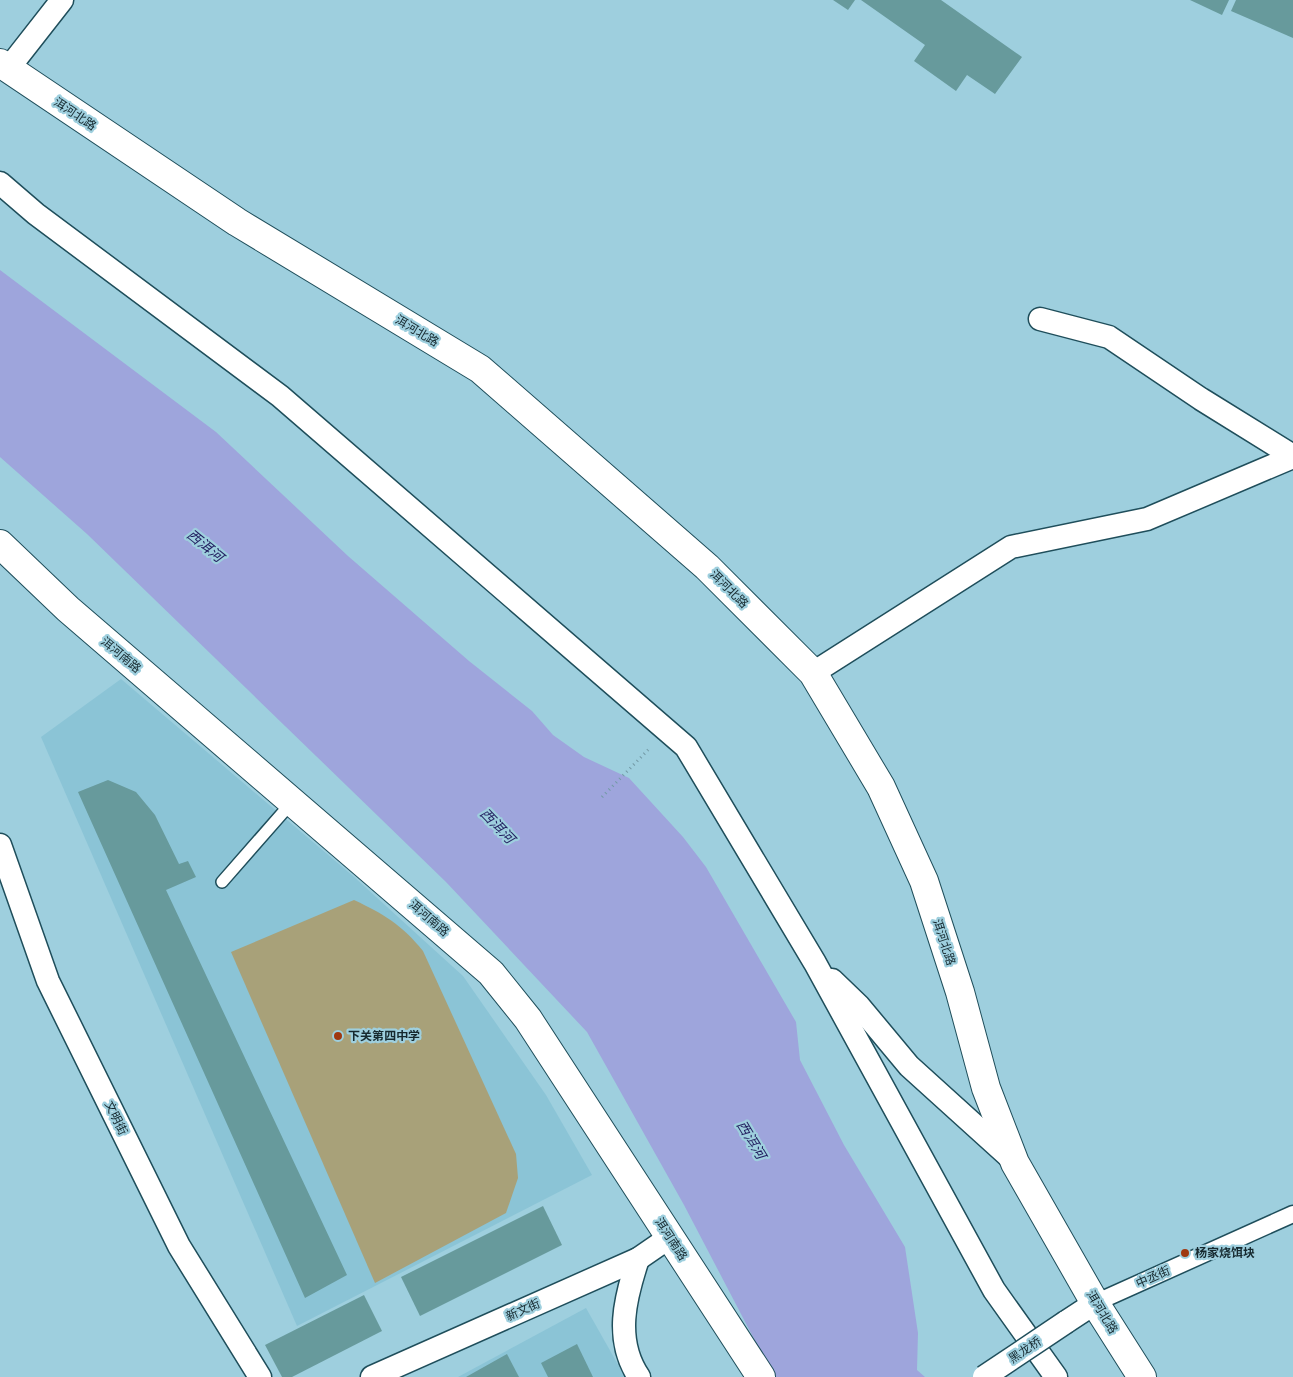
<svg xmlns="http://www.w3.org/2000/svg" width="1293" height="1377" font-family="'Fira Sans','Noto Sans SC',sans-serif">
  <rect width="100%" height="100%" fill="#9ecfde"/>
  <g fill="#8bc4d6">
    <path d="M 121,679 L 353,876 L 463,976 L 546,1095 L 592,1175 L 297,1326 L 41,737 Z"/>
    <path d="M 586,1308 L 625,1377 L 458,1377 Z"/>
  </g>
  <path fill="#a8a179" d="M 354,900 C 384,914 402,925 423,951 L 516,1154 L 518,1178 L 506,1213 L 375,1283 L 231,952 Z"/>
  <path fill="#9ea5dc" d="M 0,270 L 216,432 L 348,556 L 469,661 L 532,711 L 553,735 L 584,757 L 629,778 L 683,837 L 706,867 L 796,1022 L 800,1060 L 844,1145 L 905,1247 L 918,1333 L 917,1370 L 925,1377 L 774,1377 L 684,1205 L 587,1032 L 446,882 L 87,534 L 0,457 Z"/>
  <g fill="#679a9c">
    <path d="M 833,0 L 855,0 L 848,10 Z"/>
    <path d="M 861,0 L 941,0 L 1022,57 L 995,94 L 967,75 L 956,91 L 914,61 L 925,45 Z"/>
    <path d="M 1190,0 L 1229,0 L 1222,15 Z"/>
    <path d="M 1236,0 L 1293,0 L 1293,38 L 1231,11 Z"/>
    <path d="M 108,780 L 136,792 L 155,815 L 179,864 L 188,861 L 196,877 L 166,890 L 347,1275 L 305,1298 L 78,792 Z"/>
    <path d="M 543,1206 L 562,1245 L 420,1316 L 401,1277 Z"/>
    <path d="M 364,1295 L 382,1331 L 292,1377 L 282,1377 L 265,1345 Z"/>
    <path d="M 577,1344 L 593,1377 L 548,1377 L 541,1363 Z"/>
    <path d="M 507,1354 L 519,1377 L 466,1377 Z"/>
  </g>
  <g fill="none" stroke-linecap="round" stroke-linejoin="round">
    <defs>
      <path id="service" d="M 222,882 L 293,801"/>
      <path id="pedestrian" d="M 1095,1303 L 1293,1214"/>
      <g id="minor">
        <path d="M 8,69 L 62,0"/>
        <path d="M 0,183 L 36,214 L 280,396 L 686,747 L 815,963 L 994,1290 L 1056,1377"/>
        <path d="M 1040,319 L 1109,337 L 1201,399 L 1293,456"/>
        <path d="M 813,673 L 1011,547 L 1147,519 L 1293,457"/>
        <path d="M 0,845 L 48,981 L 179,1246 L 260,1377"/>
        <path d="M 832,980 L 859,1006 L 909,1066 L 1014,1161"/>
        <path d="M 638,1259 C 625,1298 614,1340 639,1377"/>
        <path d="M 1066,1322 L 1095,1303"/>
        <path d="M 372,1377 L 638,1259 L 670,1237"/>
      </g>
      <path id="tertiary" d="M 0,63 L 237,222 L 480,369 L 707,567 L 813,673 L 881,787 L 924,881 L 960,992 L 986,1088 L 1015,1163 L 1095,1303 L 1142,1377"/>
      <path id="secondary" d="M 0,544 L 68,609 L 491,973 L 528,1019 L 761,1377"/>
    </defs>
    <use href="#service" stroke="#1f4e5b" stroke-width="14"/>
    <use href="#pedestrian" stroke="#1f4e5b" stroke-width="19"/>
    <use href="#minor" stroke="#1f4e5b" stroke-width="25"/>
    <use href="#tertiary" stroke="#1f4e5b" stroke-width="30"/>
    <use href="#secondary" stroke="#1f4e5b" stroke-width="30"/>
    <path stroke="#739aa6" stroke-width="3" stroke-dasharray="1 4" stroke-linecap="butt" d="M 602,797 L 650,748"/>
    <use href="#service" stroke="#fff" stroke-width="11"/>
    <use href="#pedestrian" stroke="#fff" stroke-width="16"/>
    <use href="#minor" stroke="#fff" stroke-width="22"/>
    <use href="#tertiary" stroke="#fff" stroke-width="28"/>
    <use href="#secondary" stroke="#fff" stroke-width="28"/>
    <defs>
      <path id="minor-bridge" d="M 984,1377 L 1066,1322"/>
    </defs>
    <use href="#minor-bridge" stroke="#1f4e5b" stroke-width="25" stroke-linecap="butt"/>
    <use href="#minor-bridge" stroke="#fff" stroke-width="22"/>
  </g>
  <g fill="#9f3911" stroke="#9ecfde" stroke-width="2">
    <circle cx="338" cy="1036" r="5"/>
    <circle cx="1185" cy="1253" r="5"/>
  </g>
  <g text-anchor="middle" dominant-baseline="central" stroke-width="4.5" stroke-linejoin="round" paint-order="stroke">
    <g font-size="12" fill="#16292f" stroke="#9ecfde">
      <text transform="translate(75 114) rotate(34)">洱河北路</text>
      <text transform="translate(417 331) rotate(31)">洱河北路</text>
      <text transform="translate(729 589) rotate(45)">洱河北路</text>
      <text transform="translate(121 655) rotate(40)">洱河南路</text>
      <text transform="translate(429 918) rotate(41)">洱河南路</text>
      <text transform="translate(944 942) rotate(72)">洱河北路</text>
      <text transform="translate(116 1118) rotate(64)">文明街</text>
      <text transform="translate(671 1239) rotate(57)">洱河南路</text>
      <text transform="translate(1153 1277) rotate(-24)">中丞街</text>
      <text transform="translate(523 1310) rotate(-24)">新文街</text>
      <text transform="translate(1102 1312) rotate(59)">洱河北路</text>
      <text transform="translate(1025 1350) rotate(-34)">黑龙桥</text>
    </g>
    <g font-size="12" font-weight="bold" fill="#16292f" stroke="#9ecfde" text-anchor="start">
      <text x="348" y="1036">下关第四中学</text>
      <text x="1195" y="1253">杨家烧饵块</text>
    </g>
    <g font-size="14" font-style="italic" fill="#221f5f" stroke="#9ecfde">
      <text transform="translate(205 546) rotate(39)">西洱河</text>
      <text transform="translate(497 826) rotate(46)">西洱河</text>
      <text transform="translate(751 1140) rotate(59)">西洱河</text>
    </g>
  </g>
</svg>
